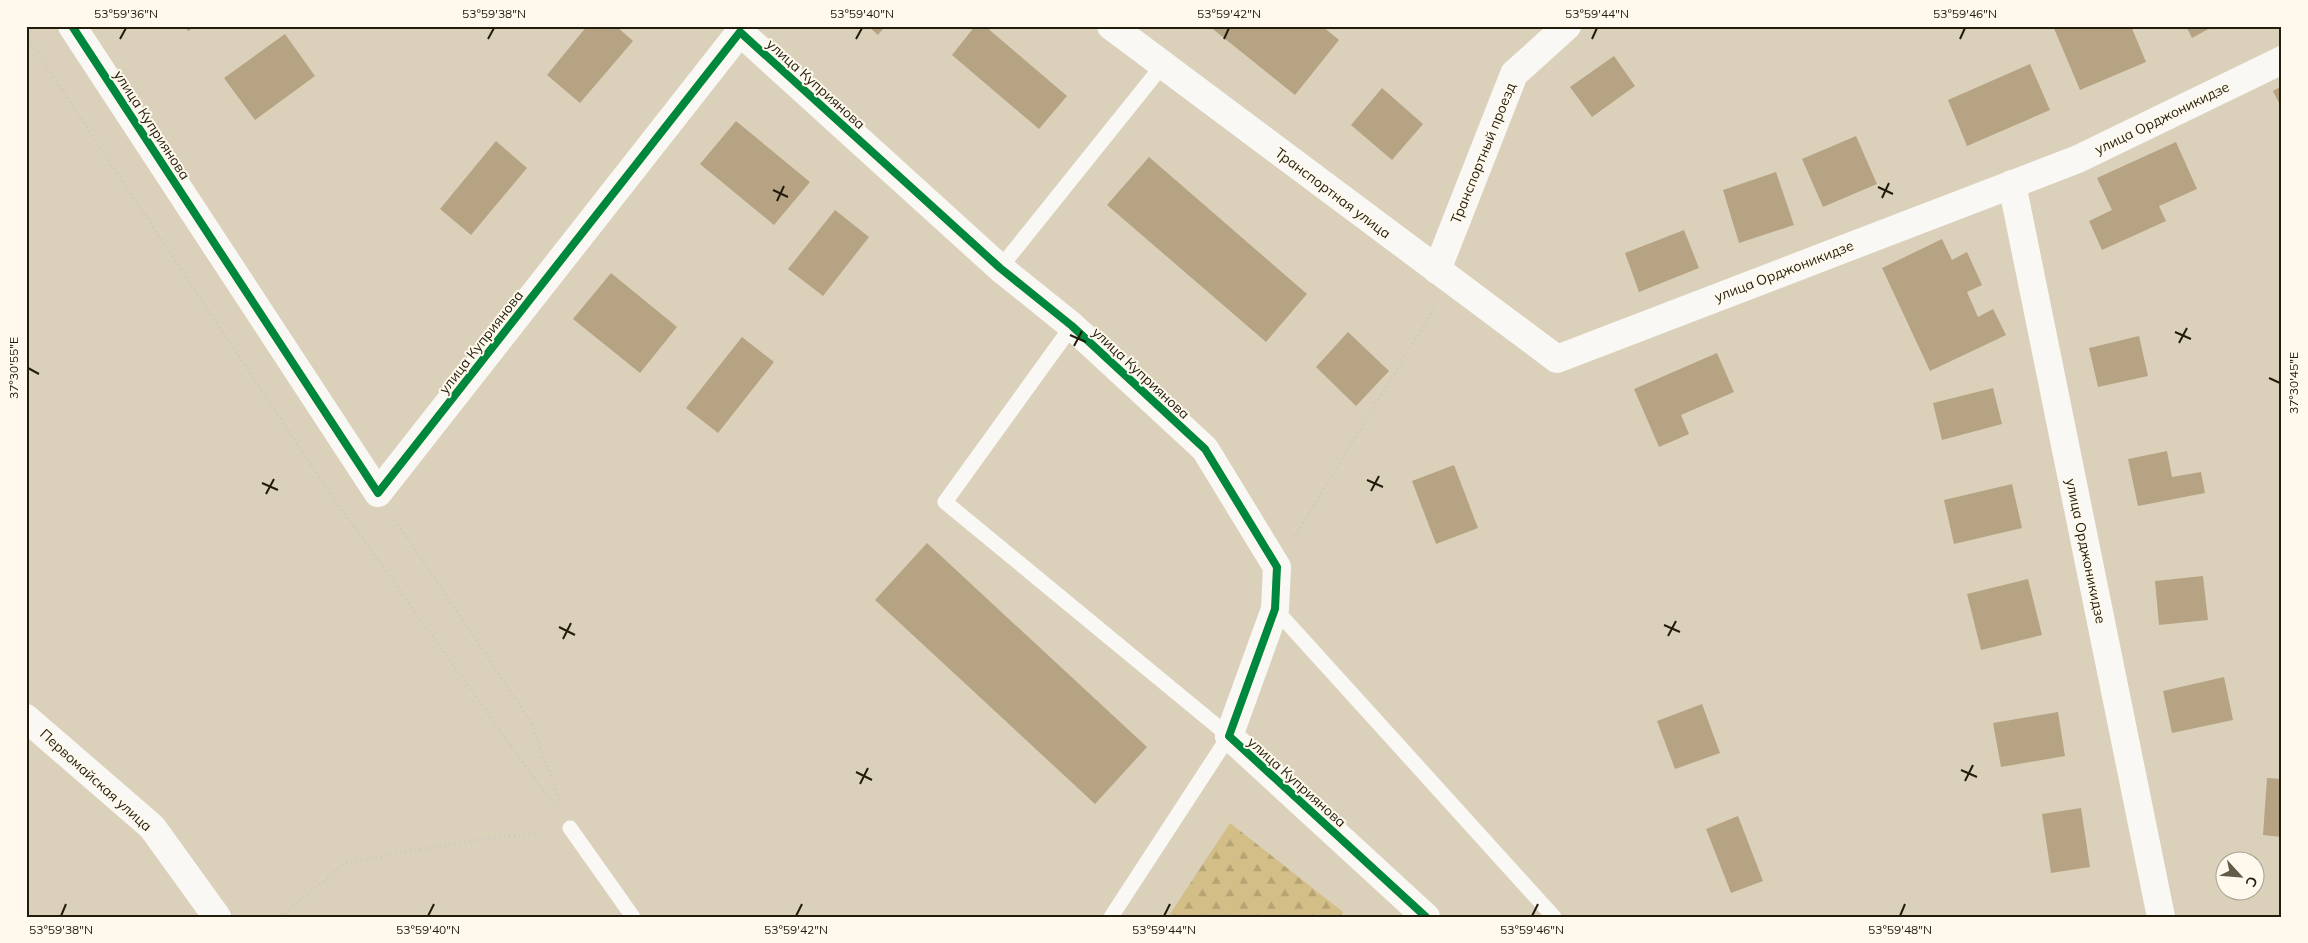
<svg xmlns="http://www.w3.org/2000/svg" width="2308" height="943" font-family="Mulish,sans-serif">
  <defs>
    <pattern id="forest-firs" width="22" height="20" patternUnits="userSpaceOnUse" patternTransform="scale(1.25)"><rect width="22" height="20" fill="#d3be87"/><path d="M5 1l3.5 6h-7zM16 11l3.5 6h-7z" fill="#b5a373"/></pattern>
  </defs>
  <rect width="100%" height="100%" fill="#dbd1ba"/>
  <path fill="url(#forest-firs)" d="M 1230,823 L 1343,912 L 1341,917 L 1168,917 Z"/>
  <g fill="#b6a384">
    <path d="M 185,26 L 196,26 L 188,31 Z"/>
    <path d="M 587,26 L 616,26 L 633,41 L 580,103 L 547,75 Z"/>
    <path d="M 868,26 L 885,26 L 878,35 Z"/>
    <path d="M 975,26 L 985,26 L 1067,96 L 1039,129 L 952,55 Z"/>
    <path d="M 1209,26 L 1322,26 L 1339,40 L 1295,95 Z"/>
    <path d="M 2053,26 L 2131,26 L 2146,62 L 2080,90 Z"/>
    <path d="M 2186,26 L 2214,26 L 2192,38 Z"/>
    <path d="M 285,34 L 315,76 L 255,120 L 224,78 Z"/>
    <path d="M 1614,56 L 1635,86 L 1592,117 L 1570,87 Z"/>
    <path d="M 2030,64 L 2050,110 L 1967,146 L 1948,100 Z"/>
    <path d="M 2282,86 L 2282,109 L 2273,91 Z"/>
    <path d="M 1382,88 L 1423,124 L 1392,160 L 1351,125 Z"/>
    <path d="M 736,121 L 810,182 L 774,225 L 700,164 Z"/>
    <path d="M 1856,136 L 1877,184 L 1823,207 L 1802,159 Z"/>
    <path d="M 496,141 L 527,168 L 471,235 L 440,209 Z"/>
    <path d="M 2176,142 L 2197,189 L 2159,206 L 2166,221 L 2102,250 L 2089,221 L 2112,210 L 2097,178 Z"/>
    <path d="M 1149,157 L 1307,294 L 1266,342 L 1107,205 Z"/>
    <path d="M 1776,172 L 1794,225 L 1739,243 L 1723,190 Z"/>
    <path d="M 835,210 L 869,237 L 823,296 L 788,269 Z"/>
    <path d="M 1684,230 L 1699,268 L 1639,292 L 1625,253 Z"/>
    <path d="M 1942,239 L 1952,260 L 1967,252 L 1982,285 L 1967,292 L 1978,317 L 1993,309 L 2006,335 L 1930,371 L 1882,268 Z"/>
    <path d="M 611,273 L 677,327 L 640,373 L 573,319 Z"/>
    <path d="M 1348,332 L 1389,371 L 1356,406 L 1316,367 Z"/>
    <path d="M 2139,336 L 2148,376 L 2098,387 L 2089,348 Z"/>
    <path d="M 742,337 L 774,362 L 718,433 L 686,408 Z"/>
    <path d="M 1717,353 L 1734,392 L 1681,415 L 1689,434 L 1659,447 L 1634,389 Z"/>
    <path d="M 1993,388 L 2002,424 L 1942,440 L 1933,403 Z"/>
    <path d="M 2167,451 L 2172,477 L 2201,472 L 2205,493 L 2138,506 L 2128,459 Z"/>
    <path d="M 1454,465 L 1478,528 L 1436,544 L 1412,481 Z"/>
    <path d="M 2012,484 L 2022,528 L 1954,544 L 1944,500 Z"/>
    <path d="M 927,543 L 1147,747 L 1095,804 L 875,600 Z"/>
    <path d="M 2203,576 L 2208,620 L 2159,625 L 2155,581 Z"/>
    <path d="M 2028,579 L 2042,635 L 1981,650 L 1967,594 Z"/>
    <path d="M 2224,677 L 2233,720 L 2172,733 L 2163,691 Z"/>
    <path d="M 1702,704 L 1720,753 L 1675,769 L 1657,721 Z"/>
    <path d="M 2058,712 L 2065,756 L 2001,767 L 1993,723 Z"/>
    <path d="M 2267,778 L 2282,779 L 2282,837 L 2263,835 Z"/>
    <path d="M 2081,808 L 2090,867 L 2051,873 L 2042,814 Z"/>
    <path d="M 1738,816 L 1763,881 L 1731,893 L 1706,829 Z"/>
  </g>
  <g fill="none" stroke-linecap="round" stroke-linejoin="round">
    <g stroke="#cbc8c1" stroke-width="3" stroke-dasharray="1 4" stroke-linecap="butt">
      <path d="M 26,35 L 325,486 L 555,807"/>
      <path d="M 395,520 L 530,720 L 561,804"/>
      <path d="M 1295,536 L 1435,307"/>
      <path d="M 281,917 L 345,863 L 468,841 L 545,832"/>
    </g>
    <g stroke="#faf8f5" stroke-width="15">
      <path d="M 1000,268 L 1162,66"/>
      <path d="M 1072,326 L 945,502 L 1229,736 L 1111,917"/>
      <path d="M 1275,609 L 1554,917"/>
      <path d="M 570,828 L 633,917"/>
    </g>
    <g stroke="#faf8f5" stroke-width="28">
      <path d="M 72,26 L 378,493 L 740,32 L 1000,268 L 1072,326 L 1205,449 L 1277,567 L 1275,609 L 1229,736 L 1426,917"/>
      <path d="M 1111,26 L 1557,359 L 2078,159 L 2282,60"/>
      <path d="M 2012,184 L 2161,917"/>
      <path d="M 1437,270 L 1514,74 L 1567,26"/>
      <path d="M 26,718 L 152,827 L 217,917"/>
    </g>
    <defs>
      <path id="cycleway" d="M 72,26 L 378,493 L 740,32 L 1000,268 L 1072,326 L 1205,449 L 1277,567 L 1275,609 L 1229,736 L 1426,917"/>
    </defs>
    <use href="#cycleway" stroke="#fef9ec" stroke-width="11"/>
    <use href="#cycleway" stroke="#00873e" stroke-width="8"/>
  </g>
  <path fill="none" stroke="#221c0c" stroke-width="2" d="M 120,39 L 126,28M 488,39 L 494,28M 856,39 L 862,28M 1224,39 L 1229,28M 1592,39 L 1597,28M 1960,39 L 1965,28M 1878,187 L 1893,194M 773,190 L 788,197M 1882,198 L 1889,183M 777,201 L 784,186M 2175,332 L 2191,339M 1070,335 L 1086,342M 2179,343 L 2187,328M 1074,346 L 1082,331M 28,368 L 39,374M 2269,378 L 2280,383M 1367,480 L 1383,487M 262,483 L 278,490M 1371,491 L 1379,476M 266,494 L 274,479M 1664,625 L 1680,632M 559,627 L 575,635M 1668,636 L 1676,621M 563,639 L 571,623M 1961,770 L 1977,777M 856,772 L 872,780M 1965,781 L 1973,765M 860,784 L 868,768M 61,916 L 66,904M 428,916 L 434,904M 796,916 L 802,904M 1164,916 L 1170,904M 1532,916 L 1538,904M 1900,916 L 1905,904"/>
  <g text-anchor="middle" dominant-baseline="central" stroke-width="4" stroke-linejoin="round" paint-order="stroke">
    <g font-size="14" fill="#221c0c" stroke="#fef9ec">
      <text transform="translate(816 84) rotate(42)">улица Куприянова</text>
      <text transform="translate(2162 118) rotate(-26)">улица Орджоникидзе</text>
      <text transform="translate(152 125) rotate(57)">улица Куприянова</text>
      <text transform="translate(1483 153) rotate(-68)">Транспортный проезд</text>
      <text transform="translate(1333 193) rotate(37)">Транспортная улица</text>
      <text transform="translate(1784 271) rotate(-21)">улица Орджоникидзе</text>
      <text transform="translate(481 342) rotate(-52)">улица Куприянова</text>
      <text transform="translate(1141 373) rotate(43)">улица Куприянова</text>
      <text transform="translate(2086 551) rotate(78)">улица Орджоникидзе</text>
      <text transform="translate(96 780) rotate(42)">Первомайская улица</text>
      <text transform="translate(1297 782) rotate(42)">улица Куприянова</text>
    </g>
  </g>
  <rect width="2308" height="943" fill="none" stroke="#fef9ec" stroke-width="55"/>
  <g transform="translate(2240 876) rotate(116)"><circle r="24" fill="#fef9ec" stroke="#a6a192"/>
  <path d="M0-4L9 19L0 12L-9 19Z" fill="#635b49"/>
  <text y="-8" font-size="14" font-weight="bold" text-anchor="middle" fill="#221c0c">С</text>
  </g>
  <rect x="28" y="28" width="2252" height="888" fill="none" stroke="#221c0c" stroke-width="2"/>
  <g font-size="12" text-anchor="middle" fill="#221c0c">
    <text x="126" y="18">53°59'36"N</text>
    <text x="494" y="18">53°59'38"N</text>
    <text x="862" y="18">53°59'40"N</text>
    <text x="1229" y="18">53°59'42"N</text>
    <text x="1597" y="18">53°59'44"N</text>
    <text x="1965" y="18">53°59'46"N</text>
    <text transform="translate(14 368) rotate(-90)" y="4">37°30'55"E</text>
    <text transform="translate(2294 383) rotate(-90)" y="4">37°30'45"E</text>
    <text x="61" y="934">53°59'38"N</text>
    <text x="428" y="934">53°59'40"N</text>
    <text x="796" y="934">53°59'42"N</text>
    <text x="1164" y="934">53°59'44"N</text>
    <text x="1532" y="934">53°59'46"N</text>
    <text x="1900" y="934">53°59'48"N</text>
  </g>
</svg>
